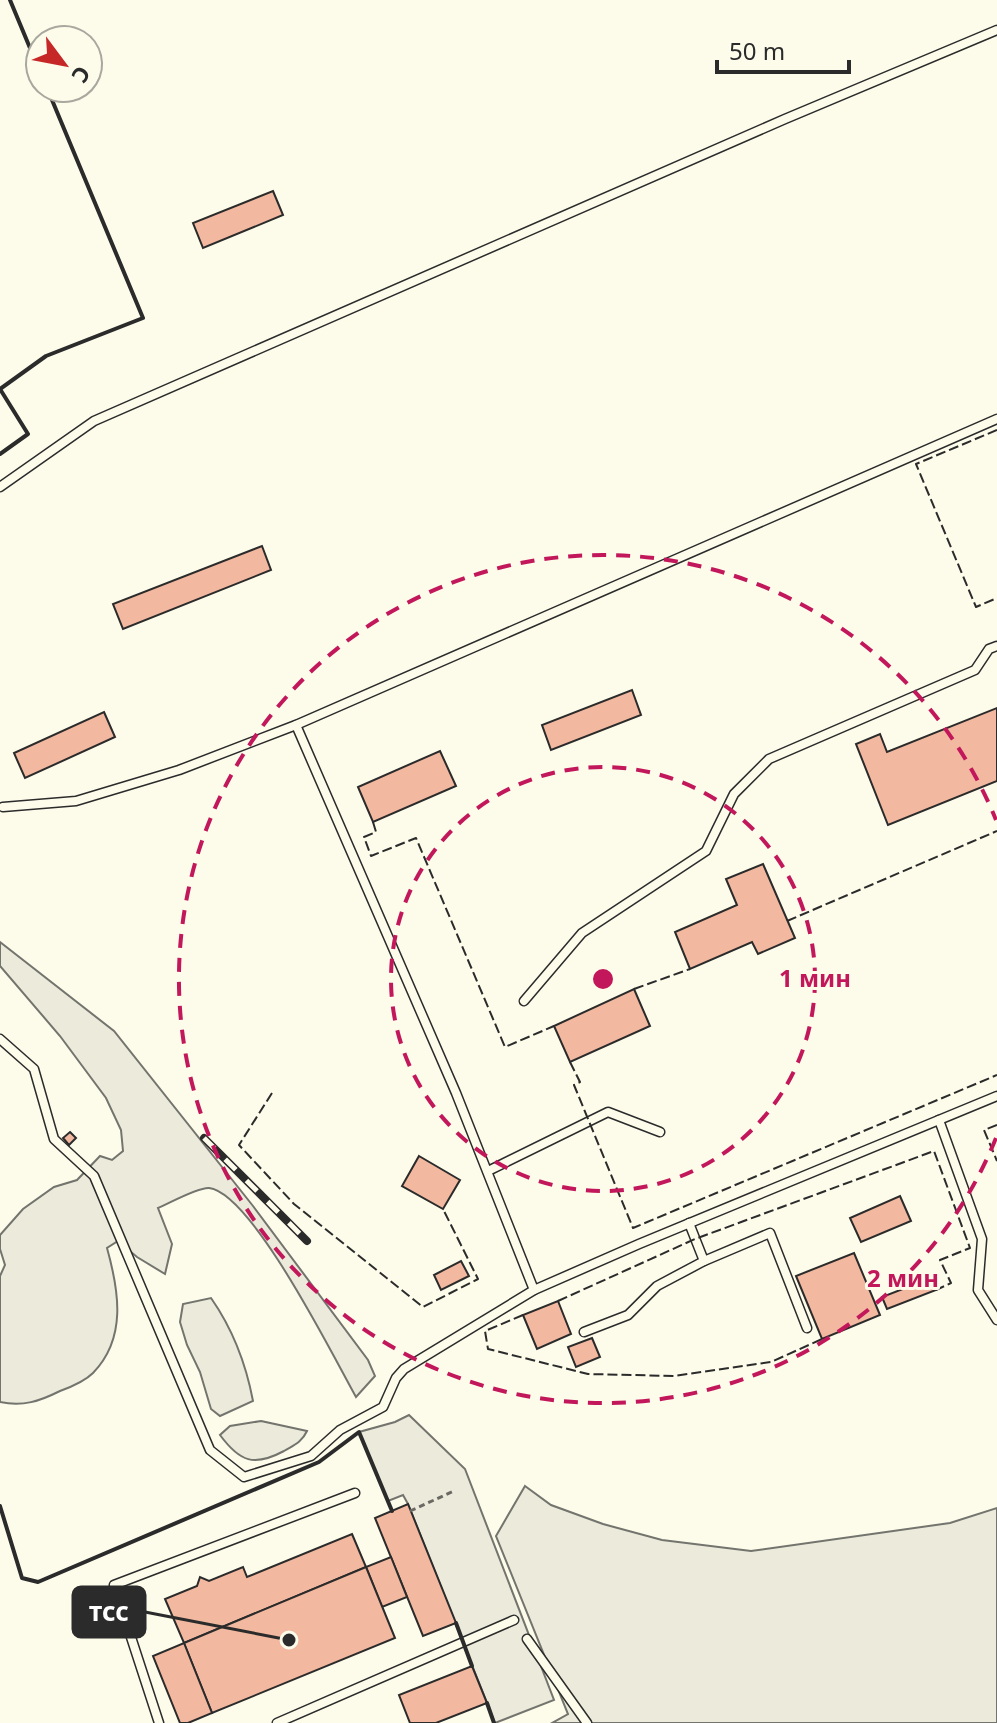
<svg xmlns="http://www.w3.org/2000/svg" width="997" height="1723" font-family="'Noto Sans',sans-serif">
  <rect width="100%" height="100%" fill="#fdfbea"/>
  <g fill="#ecebdb" stroke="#74746e" stroke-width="2">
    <path d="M 0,942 L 114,1031 L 253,1206 L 368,1360 L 375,1376 L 356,1397 C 333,1356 252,1193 209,1188 C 198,1187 170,1203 158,1208 L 172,1244 L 165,1274 L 137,1257 L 118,1241 L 107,1248 C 119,1291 127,1338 93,1373 C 85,1381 71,1387 60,1391 C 40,1401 23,1407 0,1402 L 0,1276 L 5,1265 L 0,1249 L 0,1235 L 23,1209 L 54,1187 L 77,1180 L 100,1156 L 112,1160 L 123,1151 L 121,1130 L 106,1098 L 60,1036 L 0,966 Z"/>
    <path d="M 211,1298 C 232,1328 246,1364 253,1401 L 220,1416 L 211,1409 L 200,1372 L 187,1345 L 180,1322 L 183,1304 Z"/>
    <path d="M 261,1421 L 307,1431 C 302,1442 294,1445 284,1451 C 254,1467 240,1462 220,1435 L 230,1426 Z"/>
    <path d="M 525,1486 L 551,1505 L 603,1524 L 662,1540 L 751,1551 L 950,1523 L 997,1508 L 997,1723 L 552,1723 L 568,1714 L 496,1536 Z"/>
  </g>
  <path fill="#eceadb" stroke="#74746e" stroke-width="2" d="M 409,1415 L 465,1469 L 554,1700 L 495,1723 L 408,1504 L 403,1495 L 388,1501 L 359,1432 L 395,1422 Z"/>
  <g fill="#f2b8a0" stroke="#2b2b2b" stroke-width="2">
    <path d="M 273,191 L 283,215 L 203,248 L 193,223 Z"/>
    <path d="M 262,546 L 271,570 L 123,629 L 113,604 Z"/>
    <path d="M 632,690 L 641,715 L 551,750 L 542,725 Z"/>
    <path d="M 997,708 L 997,781 L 888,825 L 856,744 L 880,734 L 887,752 Z"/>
    <path d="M 104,712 L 115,737 L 25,778 L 14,753 Z"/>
    <path d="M 440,751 L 456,786 L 373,822 L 358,787 Z"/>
    <path d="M 763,864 L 795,938 L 758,954 L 752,942 L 690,969 L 675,932 L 737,905 L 726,879 Z"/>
    <path d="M 634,989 L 650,1026 L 570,1062 L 554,1026 Z"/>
    <path d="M 70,1132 L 76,1138 L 69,1145 L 63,1138 Z"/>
    <path d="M 419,1156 L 460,1180 L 443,1209 L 402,1186 Z"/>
    <path d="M 900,1196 L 911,1221 L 861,1242 L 850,1218 Z"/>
    <path d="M 854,1253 L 880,1315 L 822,1339 L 796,1276 Z"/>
    <path d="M 461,1261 L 469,1276 L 441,1290 L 434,1275 Z"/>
    <path d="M 931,1278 L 936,1290 L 887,1309 L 882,1297 Z"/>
    <path d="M 558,1301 L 571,1334 L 537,1349 L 523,1315 Z"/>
    <path d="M 592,1338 L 600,1357 L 576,1367 L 568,1347 Z"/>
    <path d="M 408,1504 L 456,1623 L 423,1636 L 375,1518 Z"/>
    <path d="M 352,1534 L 366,1567 L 184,1643 L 165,1599 L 197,1586 L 200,1577 L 209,1581 L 243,1567 L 247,1577 Z"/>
    <path d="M 391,1557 L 407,1597 L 382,1607 L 366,1567 Z"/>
    <path d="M 366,1567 L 395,1638 L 212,1713 L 184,1643 Z"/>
    <path d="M 184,1643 L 212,1713 L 188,1723 L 180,1723 L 153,1656 Z"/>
    <path d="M 472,1666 L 487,1703 L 436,1723 L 410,1723 L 399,1695 Z"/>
  </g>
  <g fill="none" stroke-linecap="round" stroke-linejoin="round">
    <defs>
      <g id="service">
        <path d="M 0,487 L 94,421 L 785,119 L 997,30"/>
        <path d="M 296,725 L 456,1093 L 534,1290"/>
        <path d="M 3,807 L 76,801 L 179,770 L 296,725 L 997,419"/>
        <path d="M 524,1001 L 582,933 L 706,851 L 734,794 L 769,759 L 975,670 L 989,649 L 997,646"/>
        <path d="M 0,1039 L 34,1069 L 54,1139 L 94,1176 L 210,1450 L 244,1477 L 311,1456 L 340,1430 L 383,1407 L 396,1378 L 404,1369 L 534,1290 L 639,1244 L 997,1096"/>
        <path d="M 939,1120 L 982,1239 L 978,1290 L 997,1320"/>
        <path d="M 488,1171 L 608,1112 L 660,1132"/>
        <path d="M 689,1223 L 704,1261 L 770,1233 L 807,1328"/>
        <path d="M 584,1332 L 628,1315 L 657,1286 L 704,1261"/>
        <path d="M 527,1639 L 587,1723"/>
        <path d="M 159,1723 L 114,1585 L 355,1493"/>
        <path d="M 277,1723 L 514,1620"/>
      </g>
    </defs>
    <use href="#service" stroke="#2b2b2b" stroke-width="11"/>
    <path stroke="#6a6964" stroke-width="3" stroke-dasharray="6 4" stroke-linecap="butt" d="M 410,1511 L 454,1491"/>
    <use href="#service" stroke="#fdfbea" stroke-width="8"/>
    <defs>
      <path id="rail" d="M 204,1138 L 307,1241"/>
    </defs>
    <use href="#rail" stroke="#2b2b2b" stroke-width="8"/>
    <use href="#rail" stroke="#fdfbea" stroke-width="5" stroke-dasharray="15" stroke-linecap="butt"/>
    <g stroke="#2b2b2b" stroke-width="2" stroke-dasharray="10 4" stroke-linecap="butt">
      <path d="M 997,430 L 916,464 L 976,607 L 997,598"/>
      <path d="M 373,822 L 376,832 L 364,837 L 371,856 L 416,838 L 505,1047 L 554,1026"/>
      <path d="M 787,921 L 997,831"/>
      <path d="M 634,989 L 690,969"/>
      <path d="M 570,1062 L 580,1082 L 574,1085 L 633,1228 L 997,1075"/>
      <path d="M 272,1093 L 239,1145 L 294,1204 L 423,1307 L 478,1279 L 443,1209"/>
      <path d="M 997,1125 L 984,1130 L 997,1161"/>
      <path d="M 558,1301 L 695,1239 L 934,1151 L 970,1248 L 940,1260 L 951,1283 L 936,1290"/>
      <path d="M 523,1315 L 485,1331 L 488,1349 L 588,1374 L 674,1376 L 771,1362 L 822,1339"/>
    </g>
    <g stroke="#2b2b2b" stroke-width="4">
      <path d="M 10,0 L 40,72"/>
      <path d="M 0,454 L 28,434 L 0,389 L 46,356 L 143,318 L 47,88"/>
      <path d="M 0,1506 L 22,1578 L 38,1582 L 319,1462 L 359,1432 L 392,1511"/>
      <path d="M 456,1623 L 472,1666"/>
      <path d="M 487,1703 L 494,1723"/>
    </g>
  </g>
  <g fill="none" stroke="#c2185b" stroke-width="4" stroke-dasharray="14 10">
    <circle cx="603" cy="979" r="212"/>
    <path d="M996 1138A424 424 0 1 1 996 820"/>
  </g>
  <circle cx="603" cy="979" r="12" fill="#c2185b" stroke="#fdfbea" stroke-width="4"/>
  <g font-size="24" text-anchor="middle" font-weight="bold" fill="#c2185b" stroke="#fdfbea" stroke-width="6" stroke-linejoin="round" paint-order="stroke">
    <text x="815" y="987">1 мин</text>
    <text x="903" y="1287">2 мин</text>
  </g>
  <path fill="none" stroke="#2b2b2b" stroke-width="3" d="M289 1640L145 1612"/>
  <circle fill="#2b2b2b" stroke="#fdfbea" stroke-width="3" cx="289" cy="1640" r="8"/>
  <rect fill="#2b2b2b" stroke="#2b2b2b" stroke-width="3" x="73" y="1587" width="72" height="50" rx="8"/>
  <g font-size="26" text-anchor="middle" font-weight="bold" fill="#fff">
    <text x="109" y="1621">тсс</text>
  </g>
  <g transform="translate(64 64) rotate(122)"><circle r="38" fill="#fdfbea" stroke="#a9a89e" stroke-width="2"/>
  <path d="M0-6L14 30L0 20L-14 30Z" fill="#c62828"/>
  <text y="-12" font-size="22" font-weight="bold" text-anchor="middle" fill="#2b2b2b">С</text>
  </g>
  <path d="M717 60v12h132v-12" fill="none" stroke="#2b2b2b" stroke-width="4"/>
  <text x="729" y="60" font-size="24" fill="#2b2b2b" stroke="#fdfbea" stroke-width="6" paint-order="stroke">50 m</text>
</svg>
